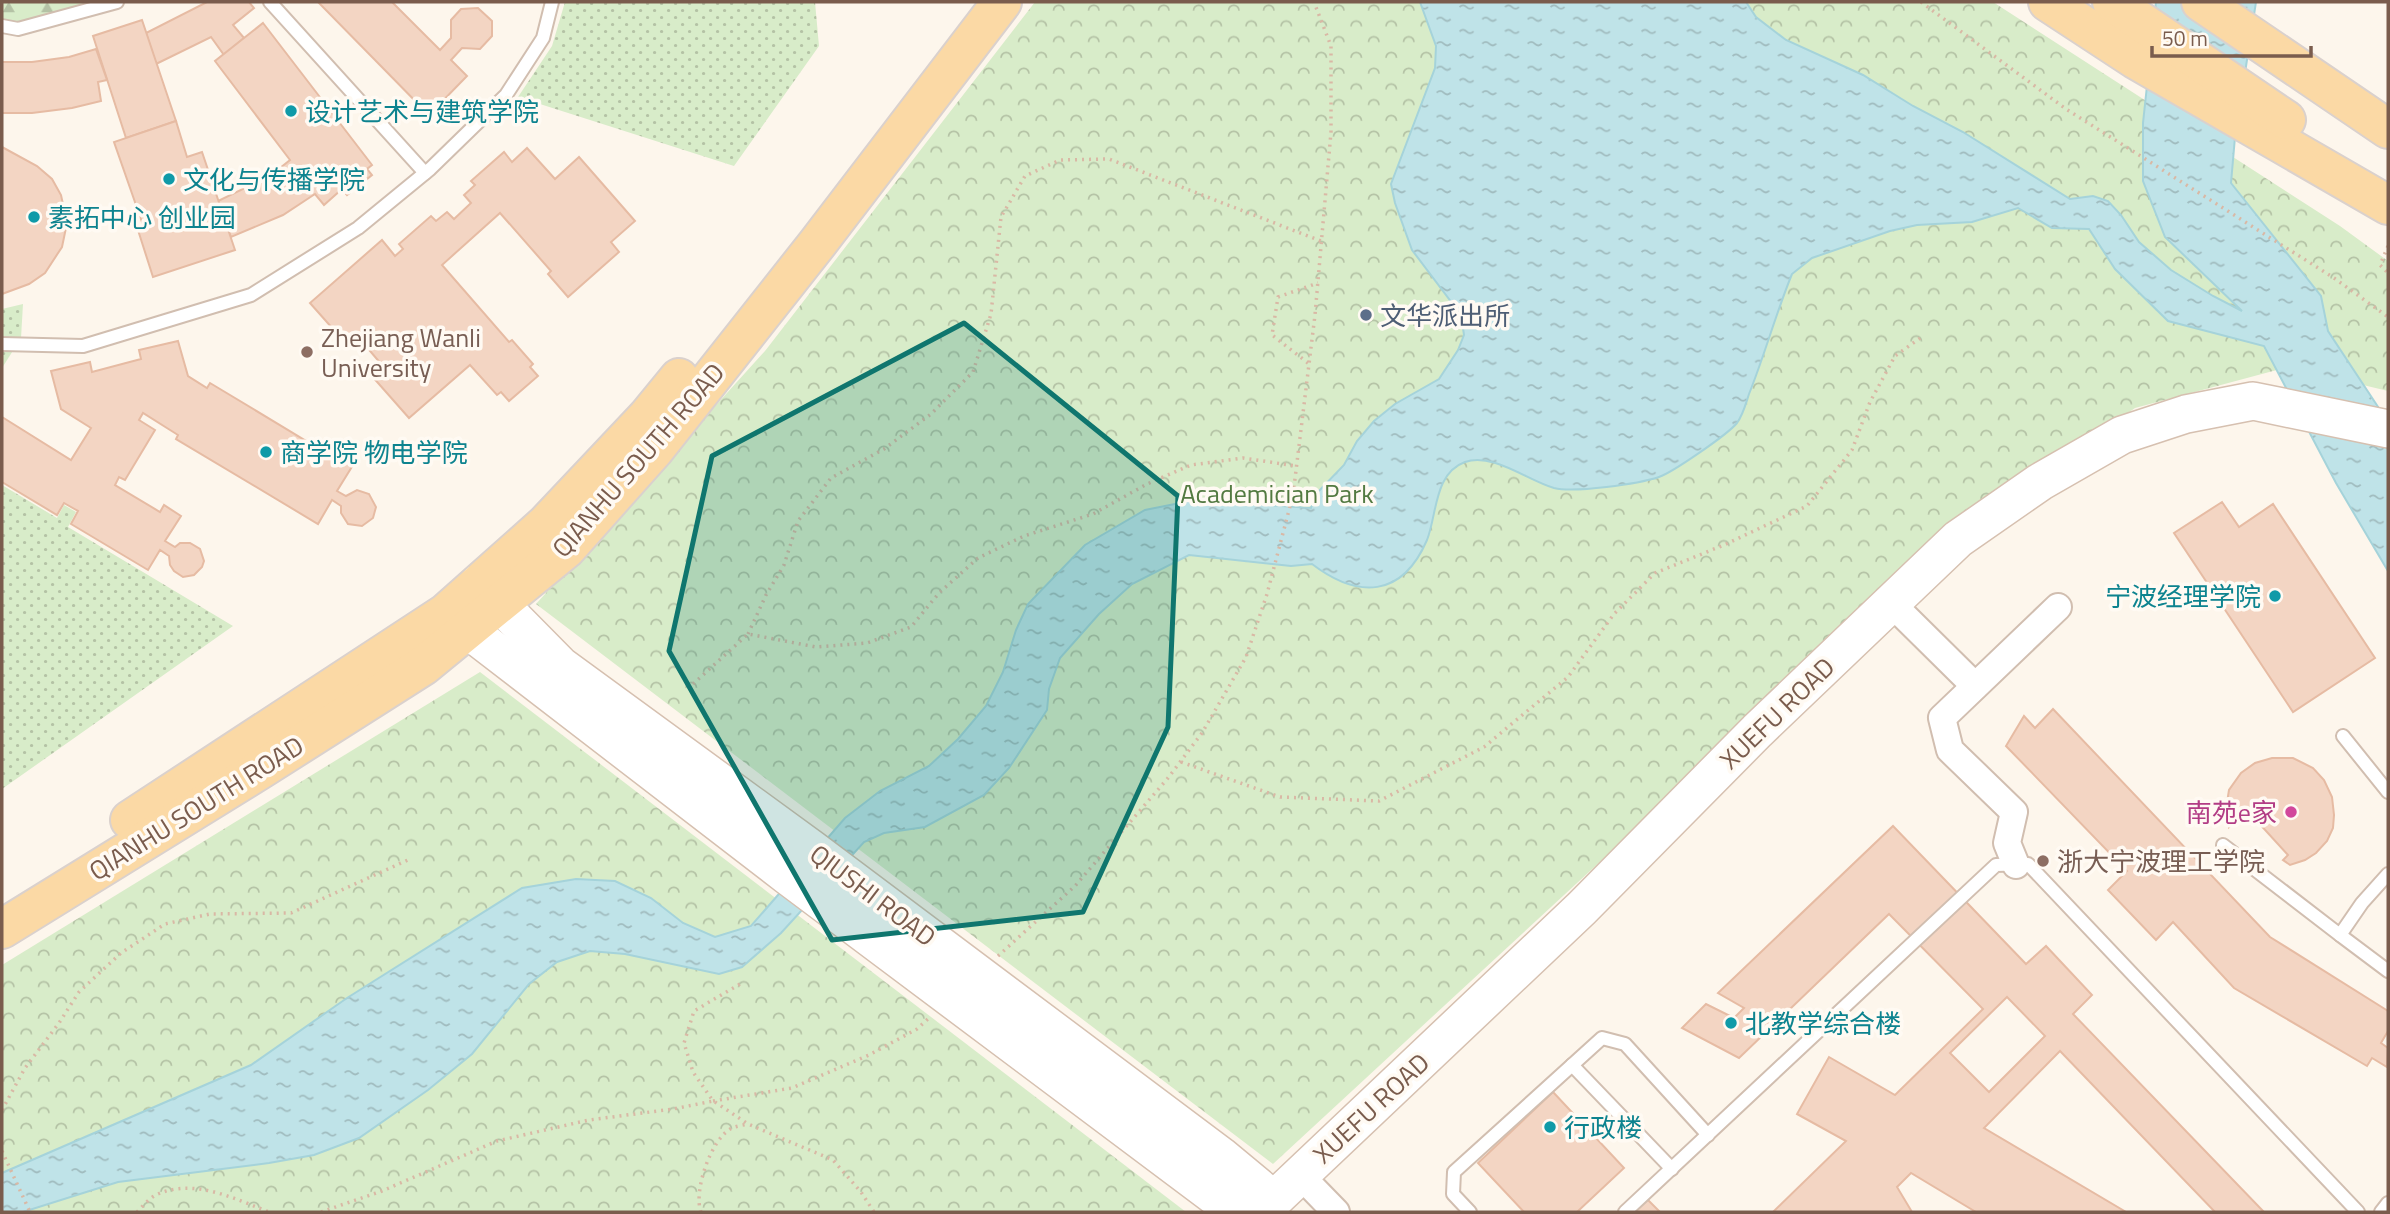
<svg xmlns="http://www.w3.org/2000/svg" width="2390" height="1214" font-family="'Titillium Web','Noto Sans SC',sans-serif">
  <defs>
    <pattern id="grass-dots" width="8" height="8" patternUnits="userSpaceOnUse" patternTransform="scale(1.75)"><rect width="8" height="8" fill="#d8ecc9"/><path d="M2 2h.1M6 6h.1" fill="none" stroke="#b4c2a5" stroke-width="1.8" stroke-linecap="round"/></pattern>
    <pattern id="forest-firs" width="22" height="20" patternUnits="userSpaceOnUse" patternTransform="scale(1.75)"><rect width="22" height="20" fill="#d8ecc9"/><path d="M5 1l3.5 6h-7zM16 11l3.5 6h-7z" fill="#b4c2a5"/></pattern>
    <pattern id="park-crowns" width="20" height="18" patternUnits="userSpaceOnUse" patternTransform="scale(1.75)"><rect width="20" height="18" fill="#d8ecc9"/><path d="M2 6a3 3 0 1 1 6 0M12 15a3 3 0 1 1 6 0" fill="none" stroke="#b4c2a5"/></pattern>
    <pattern id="water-ripples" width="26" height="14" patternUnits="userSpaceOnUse" patternTransform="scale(1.75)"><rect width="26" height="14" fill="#bfe3e8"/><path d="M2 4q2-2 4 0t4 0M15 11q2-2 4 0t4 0" fill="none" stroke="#a0bbbe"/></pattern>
  </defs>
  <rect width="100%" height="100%" fill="#fdf6ec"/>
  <g fill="url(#grass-dots)">
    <path d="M 565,2 L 815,2 L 819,46 L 734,166 L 518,97 L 552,46 Z"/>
    <path d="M 23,304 L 21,338 L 2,368 L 2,309 Z"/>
    <path d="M 2,485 L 57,518 L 64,505 L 76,512 L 68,527 L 233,626 L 2,789 Z"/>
  </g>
  <path fill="url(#forest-firs)" d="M 2,2 L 96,2 L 20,23 L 2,20 Z"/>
  <g fill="url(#park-crowns)">
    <path d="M 1035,2 L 1993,2 L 2340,226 L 2388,261 L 2388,391 L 2288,367 L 2135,408 L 1946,542 L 1273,1164 L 536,604 L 765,351 Z"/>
    <path d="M 480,672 L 1186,1212 L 2,1212 L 2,965 Z"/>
  </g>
  <path fill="url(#water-ripples)" stroke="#a5d3da" stroke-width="2" d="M 1420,2 L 1746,2 L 1756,17 L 1786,40 L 1863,75 L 1913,106 L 1963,132 L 2070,199 L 2093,196 L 2108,201 L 2121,215 L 2139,242 L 2171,270 L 2213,296 L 2242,311 L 2165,237 L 2143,181 L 2143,123 L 2156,2 L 2256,2 L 2235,137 L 2231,183 L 2321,296 L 2328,331 L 2388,422 L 2388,571 L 2336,483 L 2264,346 L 2168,321 L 2115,269 L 2089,229 L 2052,228 L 2018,208 L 1972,222 L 1917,225 L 1890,231 L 1812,258 L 1792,274 C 1776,313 1765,354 1749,394 C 1746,403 1743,415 1737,423 C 1727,435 1673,472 1659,477 C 1638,484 1575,493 1554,488 C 1527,480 1492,452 1465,462 C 1434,473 1437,515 1427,540 C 1402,598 1358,599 1312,564 L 1291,566 L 1189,555 L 1132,584 L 1099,614 L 1060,658 L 1049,689 L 1047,710 L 1009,768 L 984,795 L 925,827 L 884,833 L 864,842 L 781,933 L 742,967 L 719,974 L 625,954 L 590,951 L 557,962 L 529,984 L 472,1054 L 428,1090 L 359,1138 L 314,1155 L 269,1163 L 118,1182 L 23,1212 L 2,1212 L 2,1173 L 251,1065 L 347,998 L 522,888 L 576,879 L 615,881 L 651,898 L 683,923 L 715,937 L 751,926 L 845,818 L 880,791 L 929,766 L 958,739 L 986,706 L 1003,672 L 1016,630 L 1028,604 L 1085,545 L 1145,510 L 1195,500 L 1311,508 L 1315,495 L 1344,465 L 1357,441 L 1374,421 L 1395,404 L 1439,379 L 1458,350 L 1464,335 L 1461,315 L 1412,250 L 1395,203 L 1391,184 L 1435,68 L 1436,46 Z"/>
  <g fill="#f3d5c3" stroke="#e6bba3" stroke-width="2" fill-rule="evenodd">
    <path d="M 207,2 L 249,2 L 254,8 L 233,25 L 244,38 L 224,55 L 211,37 L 156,64 L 146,33 Z"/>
    <path d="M 318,2 L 392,2 L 440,50 L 451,38 L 451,20 L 461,9 L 478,8 L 492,21 L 492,36 L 480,49 L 462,48 L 451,60 L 467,76 L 429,115 Z"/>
    <path d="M 142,20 L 176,121 L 126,138 L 93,36 Z"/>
    <path d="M 263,23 L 372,165 L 367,169 L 372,175 L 347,195 L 342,189 L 324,205 L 315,194 L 283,215 L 231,237 L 218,201 L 270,176 L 290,160 L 215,61 Z"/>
    <path d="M 96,49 L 107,80 L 98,82 L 101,101 L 72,108 L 32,113 L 2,113 L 2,62 L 32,62 L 69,57 Z"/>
    <path d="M 176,121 L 187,157 L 202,152 L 235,250 L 153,277 L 137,227 L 143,225 L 114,142 Z"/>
    <path d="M 2,147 L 37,166 L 52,179 L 61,195 L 67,223 L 62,247 L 45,273 L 29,284 L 2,294 Z"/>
    <path d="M 527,148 L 555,179 L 579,157 L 635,221 L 611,242 L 619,252 L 568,297 L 548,274 L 551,271 L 500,213 L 442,265 L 509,342 L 512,340 L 533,364 L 530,367 L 538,376 L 509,401 L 501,392 L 497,395 L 470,365 L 409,418 L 371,375 L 382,365 L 359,338 L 349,347 L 310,303 L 382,240 L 395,256 L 403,249 L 399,244 L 431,216 L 436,221 L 447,212 L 454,219 L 471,203 L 464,195 L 475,185 L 471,181 L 504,152 L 512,162 Z"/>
    <path d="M 178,341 L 188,376 L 207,388 L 210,383 L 313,445 L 315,441 L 353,465 L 337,491 L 346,496 L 357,490 L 369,494 L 376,507 L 373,518 L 362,526 L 348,524 L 341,513 L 341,506 L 332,500 L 318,524 L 176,439 L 178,435 L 143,413 L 139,420 L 155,430 L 125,480 L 119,477 L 115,485 L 160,512 L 164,505 L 181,516 L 165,541 L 175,547 L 180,543 L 190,543 L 200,549 L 204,561 L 202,567 L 194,575 L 183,577 L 174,571 L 170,565 L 169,556 L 160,550 L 148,570 L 71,524 L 78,511 L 64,503 L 57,515 L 2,482 L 2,417 L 71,460 L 91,428 L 61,409 L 51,371 L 90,362 L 92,372 L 141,359 L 139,350 Z"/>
    <path d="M 2222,502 L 2239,527 L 2273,504 L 2375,658 L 2293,712 L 2174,533 Z"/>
    <path d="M 2053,709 L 2270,937 L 2388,1011 L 2388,1031 L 2381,1043 L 2388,1048 L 2387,1067 L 2372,1058 L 2367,1066 L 2234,988 L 2173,922 L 2156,940 L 2108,890 L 2127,871 L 2006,746 L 2024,716 L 2035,728 Z"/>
    <path d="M 2272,758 L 2293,758 L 2313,768 L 2324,780 L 2332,797 L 2334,815 L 2333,828 L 2327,841 L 2316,853 L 2305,860 L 2290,865 L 2283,860 L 2288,855 L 2246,809 L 2229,827 L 2226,809 L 2229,790 L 2241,773 L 2255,763 Z"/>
    <path d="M 1893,826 L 2026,964 L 2046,946 L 2092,995 L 2073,1014 L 2264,1212 L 2215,1212 L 2060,1051 L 1984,1128 L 2126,1212 L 1976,1212 L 1911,1173 L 1897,1187 L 1912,1212 L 1773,1212 L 1846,1141 L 1797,1114 L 1829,1057 L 1895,1095 L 1983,1009 L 1889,914 L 1739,1058 L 1682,1028 L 1706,1004 L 1734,1018 L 1744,1008 L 1718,993 ZM 2007,997 L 2045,1036 L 1989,1092 L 1950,1053 Z"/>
    <path d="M 1553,1092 L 1624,1168 L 1577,1212 L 1524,1212 L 1478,1163 Z"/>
    <path d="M 1640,1192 L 1660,1212 L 1618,1212 Z"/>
  </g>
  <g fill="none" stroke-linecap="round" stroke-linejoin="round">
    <defs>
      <g id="lane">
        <path d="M 270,2 L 425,173"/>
        <path d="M 2,26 L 18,29 L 117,2"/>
        <path d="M 2,344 L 83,346 L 251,295 L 358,228 L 430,169 L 506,95 L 543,38 L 552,2"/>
        <path d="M 2343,736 L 2388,792"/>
        <path d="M 2223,845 L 2340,935 L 2362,903 L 2388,874"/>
        <path d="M 2340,935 L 2388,971"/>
        <path d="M 1572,1065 L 1672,1169"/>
        <path d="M 1470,1212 L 1453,1194 L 1454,1172 L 1602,1038 L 1625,1044 L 1708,1135"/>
        <path d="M 1625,1212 L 1996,865 L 2028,864 L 2358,1212"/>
        <path d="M 2381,1212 L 2388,1203"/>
      </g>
      <g id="street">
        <path d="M 1891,603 L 1975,686"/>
        <path d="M 2016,865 L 2007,843 L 2014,812 L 1950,750 L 1942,718 L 2058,607"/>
        <path d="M 1300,1175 L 1336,1212"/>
      </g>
      <g id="secondary">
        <path d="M 479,583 L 561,666 L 813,850 L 1221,1156 L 1274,1200"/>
        <path d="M 446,613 L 789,877 L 1236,1212"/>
        <path d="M 1261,1212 L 1582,908 L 1757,731 L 1958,539 L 2040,482 L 2122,435 L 2186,414 L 2253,401 L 2388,429"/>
      </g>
      <g id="primary">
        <path d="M 2048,2 L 2135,59 L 2388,205"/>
        <path d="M 2112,2 L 2286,120"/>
        <path d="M 2201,2 L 2388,129"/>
        <path d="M 130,820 L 446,613 L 546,524 L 647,417 L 679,378"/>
        <path d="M 2,929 L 261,769 L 423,666 L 566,549 L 655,449 L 817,244 L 1002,2"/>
      </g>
    </defs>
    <use href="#lane" stroke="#d1beb0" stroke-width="16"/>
    <use href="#street" stroke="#d1beb0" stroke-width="30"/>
    <use href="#secondary" stroke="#d6c0b0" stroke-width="40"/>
    <use href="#primary" stroke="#dad1cd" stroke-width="42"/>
    <g stroke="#d9b8a5" stroke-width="3.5" stroke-dasharray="2 5" stroke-linecap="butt">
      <path d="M 1921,2 L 2066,109 L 2334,278 L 2388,317"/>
      <path d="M 2388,246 L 2380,265 L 2388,273"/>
      <path d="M 1308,363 L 1272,335 L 1278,297 L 1318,283"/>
      <path d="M 748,634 L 766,595 L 784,565 L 798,521 L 831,478 L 884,449 L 931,414 L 973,372 L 991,314 L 1001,217 L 1025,176 L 1060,160 L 1109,159 L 1321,241"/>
      <path d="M 693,684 L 748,634 L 816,647 L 867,643 L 911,627 L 939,593 L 978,558 L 1024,536 L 1093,514 L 1147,484 L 1191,465 L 1243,458 L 1296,466"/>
      <path d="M 1181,762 L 1280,797 L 1379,801 L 1484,747 L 1568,677 L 1614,614 L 1655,573 L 1724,545 L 1807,506 L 1852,450 L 1870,402 L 1895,356 L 1923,336"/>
      <path d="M 998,956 L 1075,886 L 1168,778 L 1202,733 L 1246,657 L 1267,594 L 1293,495 L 1315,315 L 1331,132 L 1331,46 L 1314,2"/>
      <path d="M 713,1101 L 792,1088 L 869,1055 L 917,1029 L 930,1017"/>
      <path d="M 715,1102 L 748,1124 L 833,1160 L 861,1192 L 874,1212"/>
      <path d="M 2,1110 L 25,1068 L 59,1023 L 79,992 L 121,953 L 165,924 L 210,914 L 291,913 L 410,859"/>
      <path d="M 2,1151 L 30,1212"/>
      <path d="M 137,1212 C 143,1206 150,1197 158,1194 C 195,1178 235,1199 269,1212"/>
      <path d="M 321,1212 L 382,1191 L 497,1141 L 589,1120 L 673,1109 L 713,1101 L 693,1072 L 684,1043 L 694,1011 L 740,984"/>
      <path d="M 701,1212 C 693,1192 711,1138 732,1128 C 737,1126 743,1125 748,1124"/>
    </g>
    <use href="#lane" stroke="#fff" stroke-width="12"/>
    <use href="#street" stroke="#fff" stroke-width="26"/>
    <use href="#secondary" stroke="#fff" stroke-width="37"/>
    <use href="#primary" stroke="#fbd9a5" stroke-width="38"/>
  </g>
  <path fill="#0f766e" fill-opacity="0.2" stroke="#0f766e" stroke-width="5" stroke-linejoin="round" d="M 964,323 L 1178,496 L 1168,727 L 1083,912 L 832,940 L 669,651 L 712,456 Z"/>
  <g fill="#0f9aa8" stroke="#fffaf3" stroke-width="2.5">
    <circle cx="291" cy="111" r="7"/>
    <circle cx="169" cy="179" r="7"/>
    <circle cx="34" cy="217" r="7"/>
    <circle cx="266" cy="452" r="7"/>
    <circle cx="2275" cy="596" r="7"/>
    <circle cx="1731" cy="1023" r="7"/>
    <circle cx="1550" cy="1127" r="7"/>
  </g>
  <circle fill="#5c6f8a" stroke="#fffaf3" stroke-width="2.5" cx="1366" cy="315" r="7"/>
  <g fill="#8d6e63" stroke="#fffaf3" stroke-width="2.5">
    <circle cx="307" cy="352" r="7"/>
    <circle cx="2043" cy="861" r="7"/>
  </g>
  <circle fill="#d1479c" stroke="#fffaf3" stroke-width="2.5" cx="2291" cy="812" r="7"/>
  <g text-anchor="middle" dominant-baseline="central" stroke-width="7" stroke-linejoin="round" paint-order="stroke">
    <g font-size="26" fill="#0d838f" stroke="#fffaf3" text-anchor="start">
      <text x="305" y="111">设计艺术与建筑学院</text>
      <text x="183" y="179">文化与传播学院</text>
      <text x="48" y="217">素拓中心 创业园</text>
      <text x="280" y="452">商学院 物电学院</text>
      <text x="2261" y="596" text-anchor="end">宁波经理学院</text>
      <text x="1745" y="1023">北教学综合楼</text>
      <text x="1564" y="1127">行政楼</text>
    </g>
    <g font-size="26" fill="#4e5e75" stroke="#fffaf3" text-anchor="start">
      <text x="1380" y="315">文华派出所</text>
    </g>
    <g font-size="26" fill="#785e54" stroke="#fffaf3" text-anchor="start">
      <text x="321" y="337">Zhejiang Wanli<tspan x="321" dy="30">University</tspan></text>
      <text x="2057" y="861">浙大宁波理工学院</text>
    </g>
    <g font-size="26" fill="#7a5c4d" stroke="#fffaf3">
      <text transform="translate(638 460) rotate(-49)">QIANHU SOUTH ROAD</text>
      <text transform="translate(1777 713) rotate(-44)">XUEFU ROAD</text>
      <text transform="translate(196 808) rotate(-32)">QIANHU SOUTH ROAD</text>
      <text transform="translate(873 895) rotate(37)">QIUSHI ROAD</text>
      <text transform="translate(1371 1108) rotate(-43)">XUEFU ROAD</text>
    </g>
    <g font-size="26" fill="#537a41" stroke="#fffaf3">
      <text x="1277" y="493">Academician Park</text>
    </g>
    <g font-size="26" fill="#b23c85" stroke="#fffaf3" text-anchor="end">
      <text x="2277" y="812">南苑e家</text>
    </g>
  </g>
  <rect width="2390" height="1214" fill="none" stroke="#7a5c4d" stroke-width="7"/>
  <path d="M2152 46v10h159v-10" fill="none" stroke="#7a5c4d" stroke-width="3.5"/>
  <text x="2162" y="46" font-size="21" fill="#7a5c4d" stroke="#fffaf3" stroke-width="5" paint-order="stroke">50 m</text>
</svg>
